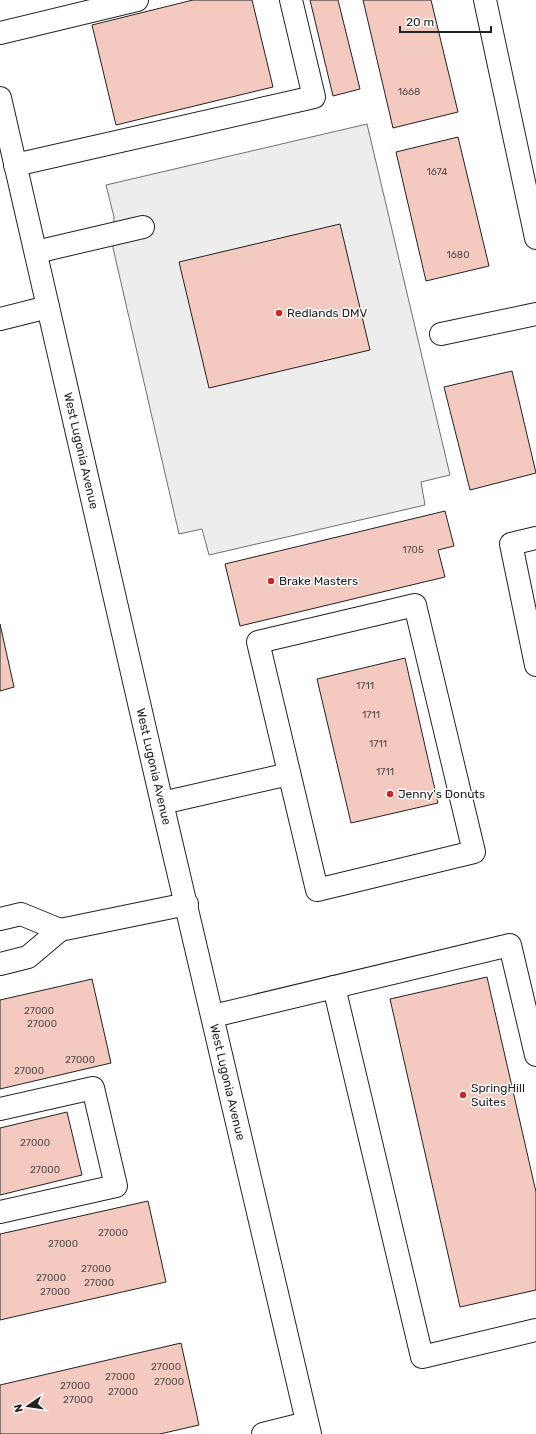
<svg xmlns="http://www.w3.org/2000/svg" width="536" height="1434" font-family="Rubik,sans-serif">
  <rect width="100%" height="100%" fill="#fff"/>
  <path fill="#ededed" stroke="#6f6f6f" d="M 367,124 L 450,475 L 421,482 L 425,505 L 209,555 L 202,529 L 179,534 L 113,248 L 114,217 L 106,185 Z"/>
  <g fill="#f3c9c0" stroke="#222">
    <path d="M 193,0 L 252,0 L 273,87 L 116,125 L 92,25 Z"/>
    <path d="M 310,0 L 338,0 L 360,89 L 333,96 Z"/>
    <path d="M 363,0 L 431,0 L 458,112 L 393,128 Z"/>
    <path d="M 458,137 L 489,266 L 426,281 L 396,152 Z"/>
    <path d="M 340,224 L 370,350 L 209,388 L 179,262 Z"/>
    <path d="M 512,371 L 536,473 L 470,490 L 444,387 Z"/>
    <path d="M 445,511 L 454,546 L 438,550 L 445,577 L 240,626 L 225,564 Z"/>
    <path d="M 0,624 L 14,687 L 0,691 Z"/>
    <path d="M 405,658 L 438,803 L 351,823 L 317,679 Z"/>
    <path d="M 487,977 L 536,1192 L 536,1290 L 460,1307 L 390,999 Z"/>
    <path d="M 92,979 L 111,1063 L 0,1089 L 0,1000 Z"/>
    <path d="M 67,1112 L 82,1175 L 0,1195 L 0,1128 Z"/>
    <path d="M 148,1201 L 166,1282 L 0,1320 L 0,1234 Z"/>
    <path d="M 181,1343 L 199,1425 L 160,1434 L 0,1434 L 0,1385 Z"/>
  </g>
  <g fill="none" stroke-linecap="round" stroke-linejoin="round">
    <defs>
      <g id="minor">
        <path d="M 485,0 L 536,238"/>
        <path d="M 0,33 L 137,0"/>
        <path id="s1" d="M 0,98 L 162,803 L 310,1434"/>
        <path d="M 15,165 L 314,97 L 291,0"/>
        <path d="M 36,252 L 143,227"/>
        <path d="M 0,319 L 48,307"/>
        <path d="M 441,334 L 536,314"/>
        <path d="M 536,538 L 511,544 L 536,665"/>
        <path d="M 415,605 L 474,852 L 317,890 L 258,642 Z"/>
        <path d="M 162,803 L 289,774"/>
        <path d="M 0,919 L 21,914 L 60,930"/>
        <path d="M 0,964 L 28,957 L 60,930 L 187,904"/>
        <path d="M 334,987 L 422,1357 L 536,1330"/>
        <path d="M 213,1016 L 510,945 L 536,1055"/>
        <path d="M 0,1109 L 93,1088 L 116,1186 L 0,1212"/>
        <path d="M 263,1434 L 307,1423"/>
      </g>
    </defs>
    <use href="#minor" stroke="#222" stroke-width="24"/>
    <use href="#minor" stroke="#fff" stroke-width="22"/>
  </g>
  <g fill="#c62828" stroke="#fff" stroke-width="1.5">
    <circle cx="279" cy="313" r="4"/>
    <circle cx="271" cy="581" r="4"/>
    <circle cx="390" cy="794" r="4"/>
    <circle cx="463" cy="1095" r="4"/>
  </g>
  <g text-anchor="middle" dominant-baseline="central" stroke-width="3" stroke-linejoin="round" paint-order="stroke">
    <g font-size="10" fill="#564c4a">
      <text x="409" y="92">1668</text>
      <text x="437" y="172">1674</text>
      <text x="458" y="255">1680</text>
      <text x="413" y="550">1705</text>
      <text x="365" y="686">1711</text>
      <text x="371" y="715">1711</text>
      <text x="378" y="744">1711</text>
      <text x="385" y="772">1711</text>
      <text x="39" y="1011">27000</text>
      <text x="42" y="1024">27000</text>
      <text x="80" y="1060">27000</text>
      <text x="29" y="1071">27000</text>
      <text x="35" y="1143">27000</text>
      <text x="45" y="1170">27000</text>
      <text x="113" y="1233">27000</text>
      <text x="63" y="1244">27000</text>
      <text x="96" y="1269">27000</text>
      <text x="51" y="1278">27000</text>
      <text x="99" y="1283">27000</text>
      <text x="55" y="1292">27000</text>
      <text x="166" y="1367">27000</text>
      <text x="120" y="1377">27000</text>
      <text x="169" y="1382">27000</text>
      <text x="75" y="1386">27000</text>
      <text x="123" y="1392">27000</text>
      <text x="78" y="1400">27000</text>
    </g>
    <g font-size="12" fill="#222" stroke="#fff" text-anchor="start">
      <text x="287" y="313">Redlands DMV</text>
      <text x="279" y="581">Brake Masters</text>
      <text x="398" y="794">Jenny's Donuts</text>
      <text x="471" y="1088">SpringHill<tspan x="471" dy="14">Suites</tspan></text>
    </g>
    <g font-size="12" fill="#222" stroke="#fff">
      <text stroke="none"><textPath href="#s1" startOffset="362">West Lugonia Avenue</textPath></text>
      <text stroke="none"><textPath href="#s1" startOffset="686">West Lugonia Avenue</textPath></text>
      <text stroke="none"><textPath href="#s1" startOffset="1010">West Lugonia Avenue</textPath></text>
    </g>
  </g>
  <g transform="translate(28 1406) rotate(257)" stroke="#ffffff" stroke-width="3" paint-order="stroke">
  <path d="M0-3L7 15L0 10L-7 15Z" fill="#222222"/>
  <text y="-6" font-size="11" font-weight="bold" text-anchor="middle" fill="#222222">N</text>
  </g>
  <path d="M400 26v6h91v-6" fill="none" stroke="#222222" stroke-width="2"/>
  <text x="406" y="26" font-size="12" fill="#222222" stroke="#ffffff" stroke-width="3" paint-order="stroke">20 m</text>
</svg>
